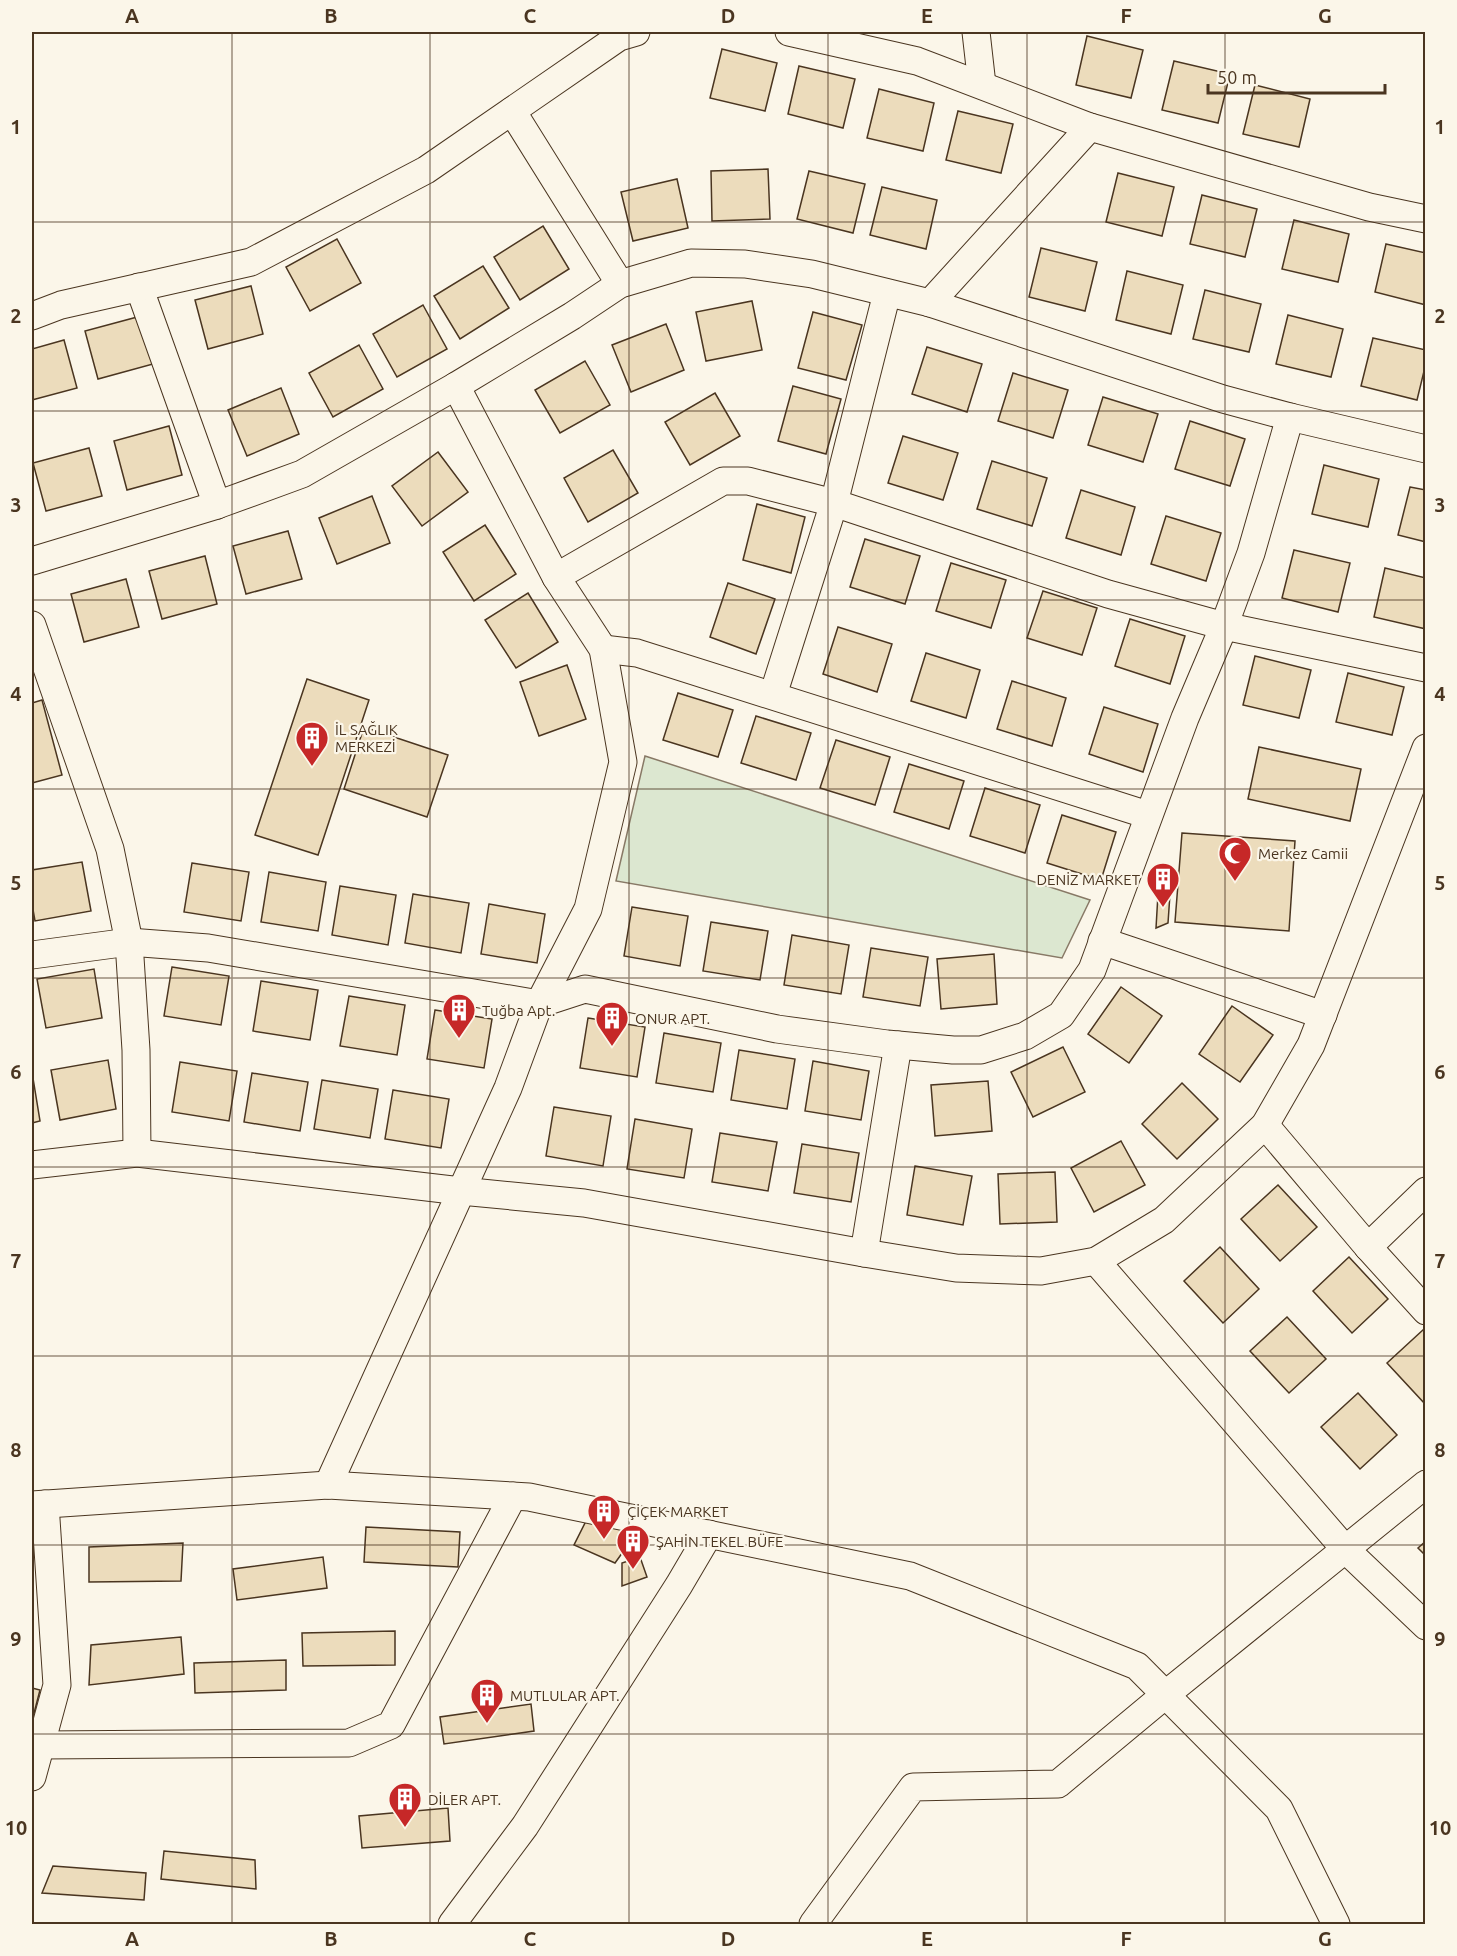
<svg xmlns="http://www.w3.org/2000/svg" width="1457" height="1956" font-family="Ubuntu,sans-serif">
  <rect width="100%" height="100%" fill="#fbf6e9"/>
  <path fill="#dce7d0" stroke="#887966" stroke-width="1.5" d="M 645,756 L 1090,900 L 1062,958 L 616,881 Z"/>
  <g fill="#ecdcbc" stroke="#4a3520" stroke-width="1.5">
    <path d="M 1087,36 L 1143,50 L 1131,98 L 1076,85 Z"/>
    <path d="M 722,49 L 777,63 L 765,111 L 710,98 Z"/>
    <path d="M 1174,61 L 1230,74 L 1218,123 L 1162,110 Z"/>
    <path d="M 799,66 L 855,79 L 843,128 L 788,114 Z"/>
    <path d="M 1255,85 L 1310,99 L 1299,147 L 1243,134 Z"/>
    <path d="M 879,89 L 934,103 L 923,151 L 867,138 Z"/>
    <path d="M 958,111 L 1013,124 L 1001,173 L 946,160 Z"/>
    <path d="M 768,169 L 770,219 L 712,221 L 711,171 Z"/>
    <path d="M 809,171 L 865,184 L 853,233 L 797,219 Z"/>
    <path d="M 1118,173 L 1174,187 L 1162,236 L 1106,222 Z"/>
    <path d="M 677,179 L 688,228 L 633,241 L 621,192 Z"/>
    <path d="M 882,187 L 937,200 L 926,249 L 870,235 Z"/>
    <path d="M 1202,195 L 1257,209 L 1245,257 L 1190,244 Z"/>
    <path d="M 1294,220 L 1349,234 L 1338,282 L 1282,269 Z"/>
    <path d="M 543,226 L 569,269 L 520,300 L 494,257 Z"/>
    <path d="M 337,239 L 361,283 L 310,311 L 286,267 Z"/>
    <path d="M 1386,244 L 1426,253 L 1426,305 L 1375,292 Z"/>
    <path d="M 1041,248 L 1097,262 L 1085,311 L 1029,297 Z"/>
    <path d="M 483,266 L 509,308 L 460,339 L 434,296 Z"/>
    <path d="M 1127,271 L 1183,285 L 1171,334 L 1116,320 Z"/>
    <path d="M 251,286 L 263,334 L 208,349 L 195,300 Z"/>
    <path d="M 1205,290 L 1261,304 L 1249,352 L 1193,339 Z"/>
    <path d="M 752,301 L 762,350 L 706,361 L 696,312 Z"/>
    <path d="M 423,305 L 447,349 L 397,377 L 373,334 Z"/>
    <path d="M 813,312 L 862,325 L 846,380 L 798,368 Z"/>
    <path d="M 1288,315 L 1343,329 L 1331,377 L 1276,364 Z"/>
    <path d="M 141,316 L 153,364 L 98,379 L 85,331 Z"/>
    <path d="M 666,324 L 684,370 L 631,392 L 612,345 Z"/>
    <path d="M 1373,338 L 1426,350 L 1426,363 L 1417,400 L 1361,386 Z"/>
    <path d="M 64,340 L 77,388 L 32,400 L 32,349 Z"/>
    <path d="M 359,345 L 383,389 L 333,417 L 309,373 Z"/>
    <path d="M 927,347 L 982,364 L 967,412 L 912,394 Z"/>
    <path d="M 585,361 L 610,405 L 560,433 L 535,390 Z"/>
    <path d="M 1013,373 L 1068,390 L 1053,438 L 998,421 Z"/>
    <path d="M 793,386 L 841,399 L 826,454 L 778,441 Z"/>
    <path d="M 281,388 L 299,434 L 247,456 L 228,410 Z"/>
    <path d="M 715,393 L 740,436 L 690,465 L 665,422 Z"/>
    <path d="M 1103,397 L 1158,414 L 1143,462 L 1088,445 Z"/>
    <path d="M 1190,421 L 1245,439 L 1230,486 L 1175,469 Z"/>
    <path d="M 169,426 L 182,475 L 127,490 L 114,441 Z"/>
    <path d="M 903,436 L 958,453 L 943,500 L 888,483 Z"/>
    <path d="M 89,448 L 102,496 L 46,511 L 33,463 Z"/>
    <path d="M 613,450 L 638,493 L 588,522 L 564,478 Z"/>
    <path d="M 438,452 L 468,492 L 422,526 L 392,486 Z"/>
    <path d="M 992,461 L 1047,478 L 1032,526 L 977,509 Z"/>
    <path d="M 1324,465 L 1379,479 L 1368,527 L 1312,514 Z"/>
    <path d="M 1410,487 L 1426,490 L 1426,542 L 1398,535 Z"/>
    <path d="M 1081,490 L 1135,507 L 1121,555 L 1066,538 Z"/>
    <path d="M 372,496 L 390,543 L 337,564 L 319,518 Z"/>
    <path d="M 757,504 L 805,517 L 791,573 L 743,560 Z"/>
    <path d="M 1166,516 L 1221,533 L 1206,581 L 1151,564 Z"/>
    <path d="M 485,525 L 516,574 L 474,601 L 443,552 Z"/>
    <path d="M 288,531 L 302,579 L 246,594 L 233,546 Z"/>
    <path d="M 865,539 L 920,556 L 905,604 L 850,587 Z"/>
    <path d="M 1294,550 L 1350,563 L 1338,612 L 1282,598 Z"/>
    <path d="M 205,556 L 217,604 L 162,619 L 149,571 Z"/>
    <path d="M 951,563 L 1006,580 L 991,628 L 936,611 Z"/>
    <path d="M 1385,568 L 1426,578 L 1426,629 L 1374,617 Z"/>
    <path d="M 126,579 L 139,627 L 84,642 L 71,594 Z"/>
    <path d="M 728,583 L 775,599 L 756,654 L 710,637 Z"/>
    <path d="M 1043,591 L 1097,608 L 1082,655 L 1027,638 Z"/>
    <path d="M 528,593 L 558,642 L 516,668 L 485,620 Z"/>
    <path d="M 1130,619 L 1185,636 L 1170,684 L 1115,666 Z"/>
    <path d="M 838,627 L 892,644 L 877,692 L 823,674 Z"/>
    <path d="M 926,653 L 980,670 L 966,718 L 911,701 Z"/>
    <path d="M 1255,656 L 1311,670 L 1299,718 L 1243,705 Z"/>
    <path d="M 567,665 L 586,719 L 539,736 L 520,682 Z"/>
    <path d="M 1348,673 L 1404,687 L 1392,735 L 1336,722 Z"/>
    <path d="M 307,679 L 369,700 L 318,855 L 255,835 Z"/>
    <path d="M 1012,681 L 1066,698 L 1052,746 L 997,729 Z"/>
    <path d="M 678,693 L 733,710 L 718,757 L 663,740 Z"/>
    <path d="M 42,700 L 62,775 L 32,783 L 32,703 Z"/>
    <path d="M 1104,707 L 1158,724 L 1143,772 L 1089,754 Z"/>
    <path d="M 756,716 L 811,733 L 796,780 L 741,763 Z"/>
    <path d="M 364,727 L 448,755 L 427,817 L 344,789 Z"/>
    <path d="M 836,740 L 890,757 L 875,805 L 820,788 Z"/>
    <path d="M 1259,747 L 1361,769 L 1350,821 L 1248,799 Z"/>
    <path d="M 909,764 L 964,781 L 949,829 L 894,812 Z"/>
    <path d="M 985,788 L 1040,805 L 1025,853 L 970,836 Z"/>
    <path d="M 1062,815 L 1116,832 L 1101,880 L 1047,863 Z"/>
    <path d="M 1182,833 L 1295,841 L 1289,931 L 1175,922 Z"/>
    <path d="M 82,862 L 91,911 L 35,921 L 32,904 L 32,870 Z"/>
    <path d="M 192,863 L 249,872 L 241,921 L 184,912 Z"/>
    <path d="M 269,872 L 326,882 L 318,931 L 261,922 Z"/>
    <path d="M 340,886 L 396,895 L 388,945 L 332,935 Z"/>
    <path d="M 413,894 L 469,903 L 461,953 L 405,943 Z"/>
    <path d="M 1158,894 L 1170,894 L 1168,923 L 1156,928 Z"/>
    <path d="M 489,904 L 545,914 L 537,963 L 481,954 Z"/>
    <path d="M 632,907 L 688,916 L 680,966 L 624,956 Z"/>
    <path d="M 711,922 L 768,931 L 760,980 L 703,971 Z"/>
    <path d="M 792,935 L 849,945 L 841,994 L 784,985 Z"/>
    <path d="M 871,948 L 928,957 L 920,1006 L 863,997 Z"/>
    <path d="M 994,954 L 997,1004 L 941,1009 L 937,959 Z"/>
    <path d="M 172,967 L 229,976 L 221,1025 L 164,1016 Z"/>
    <path d="M 94,969 L 102,1018 L 46,1028 L 37,979 Z"/>
    <path d="M 261,981 L 318,990 L 310,1040 L 253,1031 Z"/>
    <path d="M 1121,987 L 1162,1016 L 1129,1063 L 1088,1034 Z"/>
    <path d="M 349,996 L 405,1005 L 397,1055 L 340,1046 Z"/>
    <path d="M 1232,1006 L 1273,1035 L 1240,1082 L 1199,1054 Z"/>
    <path d="M 435,1010 L 492,1019 L 484,1068 L 427,1059 Z"/>
    <path d="M 588,1018 L 645,1027 L 637,1077 L 580,1068 Z"/>
    <path d="M 664,1033 L 721,1043 L 713,1092 L 656,1083 Z"/>
    <path d="M 1063,1047 L 1085,1092 L 1033,1117 L 1011,1072 Z"/>
    <path d="M 739,1050 L 795,1059 L 787,1109 L 731,1100 Z"/>
    <path d="M 108,1060 L 116,1109 L 60,1120 L 51,1070 Z"/>
    <path d="M 813,1061 L 869,1071 L 861,1120 L 805,1111 Z"/>
    <path d="M 180,1062 L 237,1071 L 229,1121 L 172,1112 Z"/>
    <path d="M 32,1072 L 40,1121 L 32,1123 Z"/>
    <path d="M 252,1073 L 308,1082 L 300,1131 L 244,1122 Z"/>
    <path d="M 322,1080 L 378,1089 L 370,1138 L 314,1129 Z"/>
    <path d="M 988,1081 L 992,1131 L 935,1136 L 931,1085 Z"/>
    <path d="M 1182,1083 L 1218,1119 L 1177,1159 L 1142,1124 Z"/>
    <path d="M 393,1090 L 449,1099 L 441,1148 L 385,1139 Z"/>
    <path d="M 554,1107 L 611,1116 L 603,1166 L 546,1156 Z"/>
    <path d="M 635,1119 L 692,1129 L 684,1178 L 627,1169 Z"/>
    <path d="M 720,1133 L 777,1142 L 768,1191 L 712,1182 Z"/>
    <path d="M 1121,1141 L 1145,1185 L 1094,1212 L 1071,1168 Z"/>
    <path d="M 802,1144 L 859,1153 L 851,1202 L 794,1193 Z"/>
    <path d="M 915,1166 L 972,1176 L 963,1225 L 907,1215 Z"/>
    <path d="M 1055,1172 L 1057,1222 L 1000,1224 L 998,1174 Z"/>
    <path d="M 1278,1185 L 1317,1227 L 1280,1261 L 1241,1219 Z"/>
    <path d="M 1220,1247 L 1259,1289 L 1223,1323 L 1184,1281 Z"/>
    <path d="M 1349,1257 L 1388,1299 L 1352,1333 L 1313,1291 Z"/>
    <path d="M 1287,1317 L 1326,1359 L 1289,1393 L 1250,1351 Z"/>
    <path d="M 1424,1329 L 1426,1331 L 1426,1405 L 1387,1363 Z"/>
    <path d="M 1358,1393 L 1397,1435 L 1360,1469 L 1321,1427 Z"/>
    <path d="M 588,1517 L 635,1535 L 615,1563 L 574,1545 Z"/>
    <path d="M 366,1527 L 460,1532 L 458,1567 L 364,1562 Z"/>
    <path d="M 1426,1541 L 1426,1556 L 1418,1548 Z"/>
    <path d="M 183,1543 L 181,1581 L 89,1582 L 89,1547 Z"/>
    <path d="M 323,1557 L 327,1588 L 237,1600 L 233,1569 Z"/>
    <path d="M 640,1557 L 647,1577 L 622,1586 L 622,1563 Z"/>
    <path d="M 395,1631 L 395,1665 L 303,1666 L 302,1633 Z"/>
    <path d="M 181,1637 L 184,1674 L 89,1685 L 91,1645 Z"/>
    <path d="M 286,1660 L 286,1690 L 195,1693 L 194,1663 Z"/>
    <path d="M 32,1688 L 40,1690 L 32,1721 Z"/>
    <path d="M 531,1704 L 534,1731 L 444,1744 L 440,1717 Z"/>
    <path d="M 448,1808 L 450,1841 L 362,1848 L 359,1816 Z"/>
    <path d="M 164,1851 L 255,1860 L 256,1889 L 161,1879 Z"/>
    <path d="M 53,1866 L 146,1873 L 144,1900 L 42,1893 Z"/>
  </g>
  <g fill="none" stroke-linecap="round" stroke-linejoin="round">
    <defs>
      <g id="minor">
        <path d="M 789,32 L 917,61 L 1090,127 L 1369,207 L 1426,219"/>
        <path d="M 976,32 L 982,85"/>
        <path d="M 512,111 L 620,284"/>
        <path d="M 139,287 L 217,505"/>
        <path d="M 930,303 L 1090,127"/>
        <path d="M 32,316 L 61,305 L 251,262 L 426,170 L 619,37 L 636,32"/>
        <path d="M 32,561 L 217,505 L 302,474 L 456,386 L 572,316 L 620,284 L 691,263 L 745,264 L 812,274 L 930,303 L 1223,399 L 1290,417 L 1426,449"/>
        <path d="M 556,577 L 723,481 L 748,481 L 834,503 L 1108,594 L 1224,626 L 1426,668"/>
        <path d="M 32,625 L 110,849 L 129,942 L 136,1050 L 137,1153"/>
        <path d="M 603,649 L 637,653 L 1148,815"/>
        <path d="M 773,695 L 834,503 L 887,293"/>
        <path d="M 1102,941 L 1323,1015"/>
        <path d="M 32,955 L 129,942 L 208,948 L 539,1004 L 585,989 L 777,1029 L 887,1044 L 953,1050 L 981,1050 L 1025,1036 L 1061,1015 L 1092,970 L 1185,718 L 1224,626 L 1251,553 L 1290,417"/>
        <path d="M 1265,1125 L 1368,1247 L 1426,1311"/>
        <path d="M 32,1165 L 137,1153 L 461,1191 L 584,1203 L 864,1253 L 956,1268 L 1041,1271 L 1096,1261 L 1164,1220 L 1265,1125 L 1311,1045 L 1426,748"/>
        <path d="M 1368,1247 L 1426,1191"/>
        <path d="M 864,1253 L 898,1045"/>
        <path d="M 1096,1261 L 1345,1549 L 1426,1626"/>
        <path d="M 328,1485 L 508,1088 L 539,1004 L 588,909 L 623,762 L 603,649 L 556,577 L 456,386"/>
        <path d="M 32,1505 L 328,1485 L 529,1497 L 910,1576 L 1137,1666 L 1279,1809 L 1336,1924"/>
        <path d="M 40,1745 L 349,1743 L 391,1725 L 513,1496"/>
        <path d="M 32,1777 L 57,1685 L 45,1504"/>
        <path d="M 452,1924 L 525,1826 L 679,1585 L 709,1534"/>
        <path d="M 813,1924 L 913,1787 L 1058,1784 L 1165,1695 L 1426,1484"/>
      </g>
    </defs>
    <use href="#minor" stroke="#4a3520" stroke-width="29"/>
    <use href="#minor" stroke="#fbf6e9" stroke-width="27"/>
  </g>
  <path fill="none" stroke="#4a3520" stroke-width="1.5" stroke-opacity="0.55" d="M 232,32 L 232,1924M 430,32 L 430,1924M 629,32 L 629,1924M 828,32 L 828,1924M 1027,32 L 1027,1924M 1225,32 L 1225,1924M 32,222 L 1426,222M 32,411 L 1426,411M 32,600 L 1426,600M 32,789 L 1426,789M 32,978 L 1426,978M 32,1167 L 1426,1167M 32,1356 L 1426,1356M 32,1545 L 1426,1545M 32,1734 L 1426,1734"/>
  <defs>
    <symbol id="building-pin" viewBox="-11 -11 22 30"><path d="M0 17L-7.5 6A9.5 9.5 0 1 1 7.5 6Z" fill="#c62828" stroke="#fbf6e9"/><path d="M-4-6H4V6H1V3H-1V6H-4ZM-2.5-4.3h1.7v1.8h-1.7ZM.8-4.3h1.7v1.8H.8ZM-2.5-1h1.7V.8h-1.7ZM.8-1h1.7V.8H.8Z" fill="#fff"/></symbol>
    <symbol id="mosque-pin" viewBox="-11 -11 22 30"><path d="M0 17L-7.5 6A9.5 9.5 0 1 1 7.5 6Z" fill="#c62828" stroke="#fbf6e9"/><path d="M3.5-4.9A6 6 0 1 0 3.5 4.9A5 5 0 1 1 3.5-4.9Z" fill="#fff"/></symbol>
  </defs>
  <g fill-rule="evenodd">
    <use href="#building-pin" x="293" y="719" width="38" height="52"/>
    <use href="#mosque-pin" x="1216" y="834" width="38" height="52"/>
    <use href="#building-pin" x="1144" y="860" width="38" height="52"/>
    <use href="#building-pin" x="440" y="991" width="38" height="52"/>
    <use href="#building-pin" x="593" y="999" width="38" height="52"/>
    <use href="#building-pin" x="585" y="1492" width="38" height="52"/>
    <use href="#building-pin" x="614" y="1522" width="38" height="52"/>
    <use href="#building-pin" x="468" y="1676" width="38" height="52"/>
    <use href="#building-pin" x="386" y="1780" width="38" height="52"/>
  </g>
  <g text-anchor="middle" dominant-baseline="central" stroke-width="4.5" stroke-linejoin="round" paint-order="stroke">
    <g font-size="15" fill="#4a3520" stroke="#fbf6e9" text-anchor="start">
      <text x="335" y="729">İL SAĞLIK<tspan x="335" dy="17">MERKEZİ</tspan></text>
      <text x="1258" y="853">Merkez Camii</text>
      <text x="1140" y="879" text-anchor="end">DENİZ MARKET</text>
      <text x="482" y="1010">Tuğba Apt.</text>
      <text x="635" y="1018">ONUR APT.</text>
      <text x="627" y="1511">ÇİÇEK MARKET</text>
      <text x="656" y="1541">ŞAHİN TEKEL BÜFE</text>
      <text x="510" y="1695">MUTLULAR APT.</text>
      <text x="428" y="1799">DİLER APT.</text>
    </g>
  </g>
  <rect width="1457" height="1956" fill="none" stroke="#fbf6e9" stroke-width="66"/>
  <path d="M1208 84v9h177v-9" fill="none" stroke="#4a3520" stroke-width="3"/>
  <text x="1217" y="84" font-size="18" fill="#4a3520" stroke="#fbf6e9" stroke-width="4.5" paint-order="stroke">50 m</text>
  <rect x="33" y="33" width="1391" height="1890" fill="none" stroke="#4a3520" stroke-width="2"/>
  <g font-size="20" text-anchor="middle" font-weight="bold" fill="#4a3520">
    <text x="132" y="23">A</text>
    <text x="331" y="23">B</text>
    <text x="530" y="23">C</text>
    <text x="728" y="23">D</text>
    <text x="927" y="23">E</text>
    <text x="1126" y="23">F</text>
    <text x="1325" y="23">G</text>
    <text x="16" y="134">1</text>
    <text x="1440" y="134">1</text>
    <text x="16" y="323">2</text>
    <text x="1440" y="323">2</text>
    <text x="16" y="512">3</text>
    <text x="1440" y="512">3</text>
    <text x="16" y="701">4</text>
    <text x="1440" y="701">4</text>
    <text x="16" y="890">5</text>
    <text x="1440" y="890">5</text>
    <text x="16" y="1079">6</text>
    <text x="1440" y="1079">6</text>
    <text x="16" y="1268">7</text>
    <text x="1440" y="1268">7</text>
    <text x="16" y="1457">8</text>
    <text x="1440" y="1457">8</text>
    <text x="16" y="1646">9</text>
    <text x="1440" y="1646">9</text>
    <text x="16" y="1835">10</text>
    <text x="1440" y="1835">10</text>
    <text x="132" y="1946">A</text>
    <text x="331" y="1946">B</text>
    <text x="530" y="1946">C</text>
    <text x="728" y="1946">D</text>
    <text x="927" y="1946">E</text>
    <text x="1126" y="1946">F</text>
    <text x="1325" y="1946">G</text>
  </g>
</svg>
